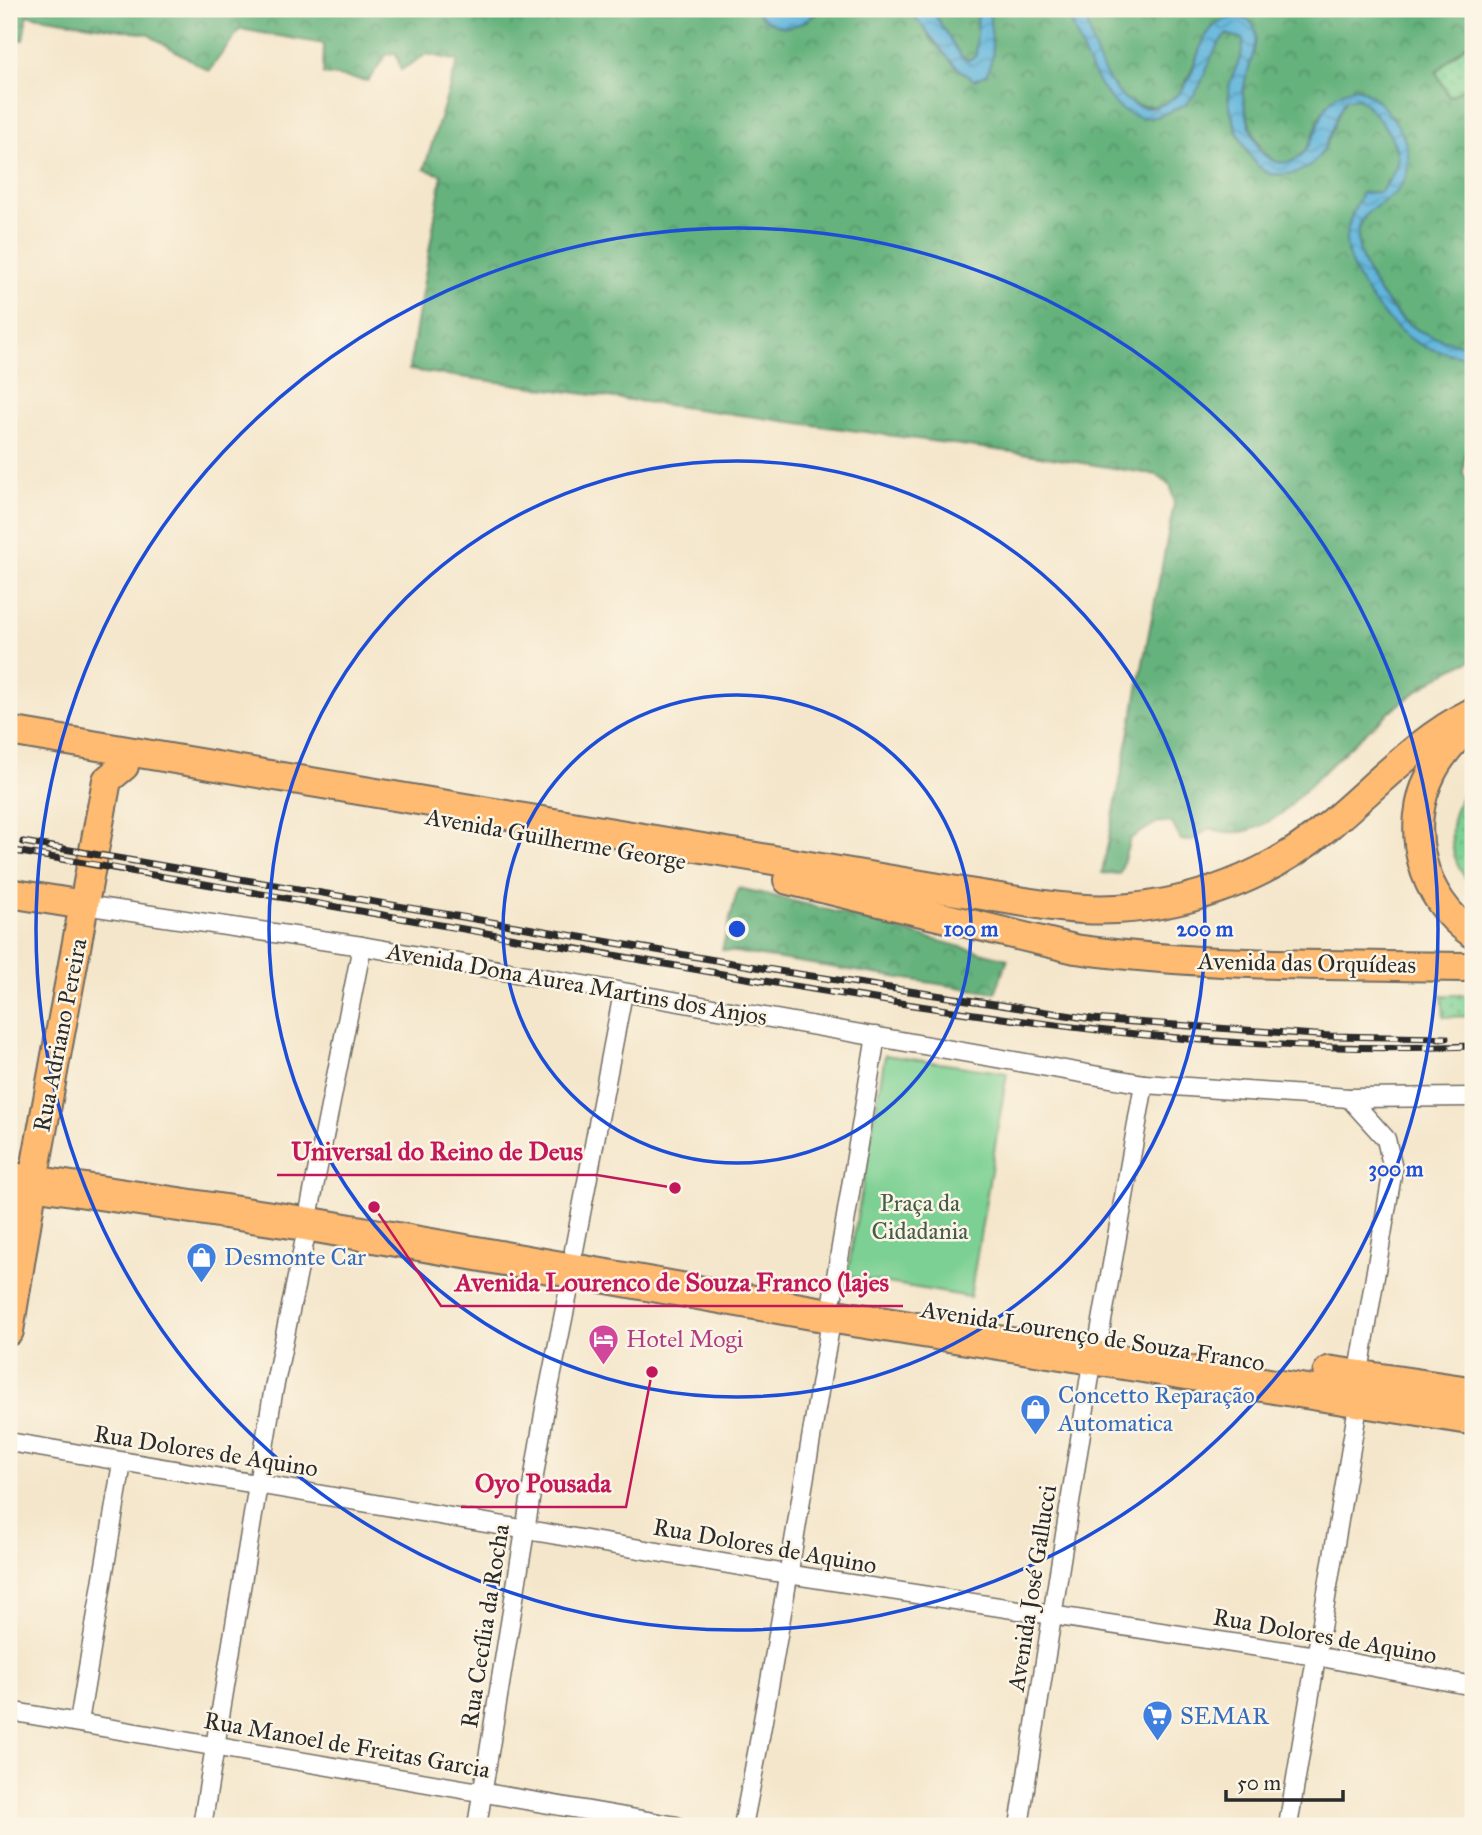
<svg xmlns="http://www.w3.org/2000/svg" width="1482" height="1835" font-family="'IM FELL Great Primer',serif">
  <defs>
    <pattern id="grass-dots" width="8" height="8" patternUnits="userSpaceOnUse" patternTransform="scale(1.75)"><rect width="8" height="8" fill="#7cd093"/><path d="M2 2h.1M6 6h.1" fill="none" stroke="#66a978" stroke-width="1.8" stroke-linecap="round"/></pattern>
    <pattern id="forest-crowns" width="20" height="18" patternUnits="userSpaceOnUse" patternTransform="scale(1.75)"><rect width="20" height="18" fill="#65b27d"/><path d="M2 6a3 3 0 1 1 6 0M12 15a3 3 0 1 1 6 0" fill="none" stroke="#539167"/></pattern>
    <pattern id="water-waves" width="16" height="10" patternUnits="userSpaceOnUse" patternTransform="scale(1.75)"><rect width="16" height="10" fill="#60b6dd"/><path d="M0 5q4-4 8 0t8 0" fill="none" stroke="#4f94b3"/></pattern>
  </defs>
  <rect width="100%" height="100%" fill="#fcf5e5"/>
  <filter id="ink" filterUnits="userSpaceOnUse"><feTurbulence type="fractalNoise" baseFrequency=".0143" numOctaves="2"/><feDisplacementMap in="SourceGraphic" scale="14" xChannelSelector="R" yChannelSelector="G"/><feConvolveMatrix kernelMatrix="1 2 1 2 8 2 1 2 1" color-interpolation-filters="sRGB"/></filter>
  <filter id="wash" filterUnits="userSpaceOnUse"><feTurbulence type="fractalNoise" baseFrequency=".00686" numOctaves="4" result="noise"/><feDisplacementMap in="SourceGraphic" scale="28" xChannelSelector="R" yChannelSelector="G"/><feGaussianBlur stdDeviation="1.57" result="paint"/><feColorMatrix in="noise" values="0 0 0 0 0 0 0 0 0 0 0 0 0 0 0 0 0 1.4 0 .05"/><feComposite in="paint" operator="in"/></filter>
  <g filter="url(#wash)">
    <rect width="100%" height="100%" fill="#f4e6cb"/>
    <g fill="url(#grass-dots)" stroke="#547e5f" stroke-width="2">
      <path d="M 1472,9 L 1473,83 L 1449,98 L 1436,72 L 1469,41 Z"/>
      <path d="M 1473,780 L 1473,888 C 1444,855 1445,814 1473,780 Z"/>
      <path d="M 1473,995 L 1473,1016 L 1444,1017 L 1442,995 Z"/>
    </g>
    <g fill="url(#forest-crowns)" stroke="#486e54" stroke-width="2">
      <path d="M 9,9 L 760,9 L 759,15 L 805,22 L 822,9 L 907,9 L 921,22 L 934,43 L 974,80 L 989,9 L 1067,9 L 1083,52 L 1102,88 L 1158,117 C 1171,107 1191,95 1201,81 C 1214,64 1210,22 1243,39 C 1245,61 1225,78 1229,101 C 1237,148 1268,203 1318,157 C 1329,147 1336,114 1346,99 L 1358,98 C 1373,109 1402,143 1397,163 C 1394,175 1387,184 1380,192 L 1362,193 L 1347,252 L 1359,280 L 1381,311 L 1425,347 L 1473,358 L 1473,443 L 1465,453 L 1463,473 L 1473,489 L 1473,660 C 1412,681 1328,767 1281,814 C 1257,830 1238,838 1210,828 L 1191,841 L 1181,840 L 1172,823 L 1158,822 L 1130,839 L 1120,874 L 1102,873 L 1174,504 L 1171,487 L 1157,475 L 1027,454 L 409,370 L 442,175 L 424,169 L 458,61 L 427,54 L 401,70 L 396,53 L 387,54 L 368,81 L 323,74 L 324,44 L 240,29 L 209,71 L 147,34 L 27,15 L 23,40 L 9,39 Z"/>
      <path d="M 931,9 L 978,9 L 976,56 L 968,60 L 961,56 Z"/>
      <path d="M 1086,9 L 1472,9 L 1470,41 L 1436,72 L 1449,97 L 1473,83 L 1473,347 C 1451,342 1426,338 1408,323 C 1384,305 1346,252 1362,221 C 1372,201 1393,199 1405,174 C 1395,138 1394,104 1356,87 C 1347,92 1336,97 1329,104 C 1316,116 1316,139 1304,152 C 1269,191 1246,121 1243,95 C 1242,79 1251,68 1253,53 C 1255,44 1254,35 1254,26 L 1245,18 L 1230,17 C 1222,23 1210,30 1205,38 C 1191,64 1187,108 1147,106 C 1135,106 1125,102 1118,93 C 1098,72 1087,37 1086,9 Z"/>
      <path d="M 738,888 C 829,907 917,937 1008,959 L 995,993 L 722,950 Z"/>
    </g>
    <path fill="#7cd093" stroke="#547e5f" stroke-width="2" d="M 885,1055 L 1007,1073 L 970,1297 L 847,1276 Z"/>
    <g fill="url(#water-waves)" stroke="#467084" stroke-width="2">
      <path d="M 760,9 L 822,9 C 798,27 785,35 759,15 Z"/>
      <path d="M 907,9 L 931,9 L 961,56 L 968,60 L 976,56 L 978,9 L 989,9 L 993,55 L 987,74 L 974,80 C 942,60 933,33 907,9 Z"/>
      <path d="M 1067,9 L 1086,9 C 1088,51 1125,144 1179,93 C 1197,76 1195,45 1213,27 C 1220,20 1232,16 1242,18 C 1273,25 1242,75 1243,94 C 1244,109 1251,133 1258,146 C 1261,154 1269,160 1278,162 C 1310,168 1315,126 1326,107 C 1333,95 1344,91 1356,87 C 1390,102 1428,156 1397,191 C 1386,203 1368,207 1361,222 C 1347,253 1384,306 1408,324 C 1427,338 1451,342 1473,347 L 1473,358 C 1458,355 1441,353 1426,347 C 1393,335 1345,274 1346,238 C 1347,223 1356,206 1362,193 L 1380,192 C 1387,184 1394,175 1397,163 C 1402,143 1373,109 1358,98 L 1346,99 C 1334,117 1331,141 1318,158 C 1311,167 1298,174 1286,174 C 1281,174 1274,175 1270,174 C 1249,167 1232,121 1229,101 C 1225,78 1245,61 1243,39 L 1227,34 C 1206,53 1208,84 1187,103 C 1182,107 1174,110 1168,112 C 1110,142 1081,48 1067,9 Z"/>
    </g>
  </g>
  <g filter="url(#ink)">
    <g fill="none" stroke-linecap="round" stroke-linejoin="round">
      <defs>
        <g id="street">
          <path d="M 84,905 L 362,946 L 1144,1084 L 1349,1098 L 1473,1097"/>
          <path d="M 1349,1098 L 1386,1139 L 1393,1169 L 1358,1378"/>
          <path d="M 310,1207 L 362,946"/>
          <path d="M 574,1250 L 623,993"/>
          <path d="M 833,1295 L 876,1036"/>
          <path d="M 1099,1338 L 1144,1084"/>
          <path d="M 9,1442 L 787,1574 L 1316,1656 L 1473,1686"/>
          <path d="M 9,1711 L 677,1826"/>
          <path d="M 79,1722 L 122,1463"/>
          <path d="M 202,1826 L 273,1393 L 308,1224"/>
          <path d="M 477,1826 L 545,1408 L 573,1269"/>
          <path d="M 743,1826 C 777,1657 802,1486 832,1316"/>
          <path d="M 1019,1826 L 1093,1357"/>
          <path d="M 1288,1826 L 1359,1400"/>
        </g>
        <g id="primary">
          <path d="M 1469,725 C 1455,740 1441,754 1432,772 C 1403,828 1421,899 1473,934"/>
          <path d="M 9,731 L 969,893 C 1017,900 1068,912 1117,909 C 1192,905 1270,876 1327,827 C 1374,788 1418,739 1473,712"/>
          <path d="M 788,880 L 1075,949 C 1207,967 1340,965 1473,967"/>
          <path d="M 9,893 L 84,905"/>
          <path d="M 9,1331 L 36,1164 L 107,780 L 124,766"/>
        </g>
        <g id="highway">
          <path d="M 9,1179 L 308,1224 L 832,1316 L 1473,1418"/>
          <path d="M 1330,1373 L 1473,1394"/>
        </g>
      </defs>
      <use href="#street" stroke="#716c63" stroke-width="21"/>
      <use href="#primary" stroke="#716c63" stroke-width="32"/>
      <use href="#highway" stroke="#716c63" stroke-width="37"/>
      <use href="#street" stroke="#fff" stroke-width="18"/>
      <use href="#primary" stroke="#febb71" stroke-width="28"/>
      <use href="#highway" stroke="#febb71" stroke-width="33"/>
      <defs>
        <g id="rail">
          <path d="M 23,842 L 785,972 L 1092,1019 L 1330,1036 L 1446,1038"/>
          <path d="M 9,850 C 251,891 492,935 734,976 C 979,1017 1225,1057 1473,1046"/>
        </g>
      </defs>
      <use href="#rail" stroke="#2b2b2b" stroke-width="7"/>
      <use href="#rail" stroke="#fcf5e5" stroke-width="4.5" stroke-dasharray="13" stroke-linecap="butt"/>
    </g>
  </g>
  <g fill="none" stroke="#1d4ed8" stroke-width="3.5">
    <circle cx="737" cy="929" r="234"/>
    <circle cx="737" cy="929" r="468"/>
    <circle cx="737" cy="929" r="701"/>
  </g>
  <defs>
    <symbol id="shop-pin" viewBox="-11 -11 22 30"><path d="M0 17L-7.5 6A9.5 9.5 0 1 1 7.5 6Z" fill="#3f7fe0" stroke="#fcf5e5"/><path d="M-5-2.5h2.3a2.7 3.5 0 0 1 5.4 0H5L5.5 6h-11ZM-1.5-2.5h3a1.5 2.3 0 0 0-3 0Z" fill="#fff"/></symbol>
    <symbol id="hotel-pin" viewBox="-11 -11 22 30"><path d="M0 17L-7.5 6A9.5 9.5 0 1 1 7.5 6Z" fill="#d1479c" stroke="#fcf5e5"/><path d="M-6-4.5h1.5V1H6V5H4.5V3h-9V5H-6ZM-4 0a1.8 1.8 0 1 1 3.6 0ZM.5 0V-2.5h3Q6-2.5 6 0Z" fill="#fff"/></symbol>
    <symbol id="supermarket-pin" viewBox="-11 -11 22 30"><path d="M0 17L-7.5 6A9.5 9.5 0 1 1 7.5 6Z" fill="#3f7fe0" stroke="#fcf5e5"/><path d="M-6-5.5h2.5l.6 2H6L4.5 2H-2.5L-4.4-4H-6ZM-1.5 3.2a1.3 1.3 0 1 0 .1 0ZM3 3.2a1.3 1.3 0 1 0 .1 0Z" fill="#fff"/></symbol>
  </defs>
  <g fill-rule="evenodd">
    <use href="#shop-pin" x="184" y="1240" width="35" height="47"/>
    <use href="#hotel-pin" x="586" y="1322" width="35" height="47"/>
    <use href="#shop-pin" x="1018" y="1392" width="35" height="47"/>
    <use href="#supermarket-pin" x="1140" y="1698" width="35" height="47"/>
  </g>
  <g text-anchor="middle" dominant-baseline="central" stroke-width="5" stroke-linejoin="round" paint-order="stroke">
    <g font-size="24" fill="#2b2b2b" stroke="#fcf5e5">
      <text transform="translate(556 839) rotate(10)">Avenida Guilherme George</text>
      <text transform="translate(1307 963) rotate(1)">Avenida das Orquídeas</text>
      <text transform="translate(577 984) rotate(10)">Avenida Dona Aurea Martins dos Anjos</text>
      <text transform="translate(60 1035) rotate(-79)">Rua Adriano Pereira</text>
      <text transform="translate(1093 1336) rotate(9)">Avenida Lourenço de Souza Franco</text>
      <text transform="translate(206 1451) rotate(9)">Rua Dolores de Aquino</text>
      <text transform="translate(765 1546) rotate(10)">Rua Dolores de Aquino</text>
      <text transform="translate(1032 1588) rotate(-81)">Avenida José Gallucci</text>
      <text transform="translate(485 1626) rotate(-81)">Rua Cecília da Rocha</text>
      <text transform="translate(1325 1636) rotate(10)">Rua Dolores de Aquino</text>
      <text transform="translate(347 1745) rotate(10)">Rua Manoel de Freitas Garcia</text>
    </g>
    <g font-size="24" fill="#435d4a" stroke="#fcf5e5">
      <text x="920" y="1203">Praça da<tspan x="920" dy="28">Cidadania</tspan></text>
    </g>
    <g font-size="24" fill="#366cbe" stroke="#fcf5e5" text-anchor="start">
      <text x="224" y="1257">Desmonte Car</text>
      <text x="1058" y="1395">Concetto Reparação<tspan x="1058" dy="28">Automatica</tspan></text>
      <text x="1180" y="1716">SEMAR</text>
    </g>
    <g font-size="24" fill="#b23c85" stroke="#fcf5e5" text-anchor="start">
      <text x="626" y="1339">Hotel Mogi</text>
    </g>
  </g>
  <circle cx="737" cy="929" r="10" fill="#1d4ed8" stroke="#fcf5e5" stroke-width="3.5"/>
  <g font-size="21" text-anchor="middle" font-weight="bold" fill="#1d4ed8" stroke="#fcf5e5" stroke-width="5" stroke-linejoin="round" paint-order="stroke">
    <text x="971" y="936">100 m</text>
    <text x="1205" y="936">200 m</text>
    <text x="1396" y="1176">300 m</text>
  </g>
  <path fill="none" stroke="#c2185b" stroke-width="2.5" d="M675 1188L597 1175H277M374 1207L441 1306H903M652 1372L626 1507H461"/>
  <g fill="#c2185b" stroke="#fcf5e5" stroke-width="2.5">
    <circle cx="675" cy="1188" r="7"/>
    <circle cx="374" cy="1207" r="7"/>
    <circle cx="652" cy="1372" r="7"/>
  </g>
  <g font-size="26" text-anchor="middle" font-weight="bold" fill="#c2185b" stroke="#fcf5e5" stroke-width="5" stroke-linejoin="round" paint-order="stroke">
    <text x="437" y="1160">Universal do Reino de Deus</text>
    <text x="672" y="1291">Avenida Lourenco de Souza Franco (lajes</text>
    <text x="543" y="1492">Oyo Pousada</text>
  </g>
  <rect width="1482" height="1835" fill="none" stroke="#fcf5e5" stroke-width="35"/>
  <path d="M1226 1790v10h117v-10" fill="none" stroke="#2b2b2b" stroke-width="3.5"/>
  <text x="1237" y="1790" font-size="21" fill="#2b2b2b" stroke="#fcf5e5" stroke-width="5" paint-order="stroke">50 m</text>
</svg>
